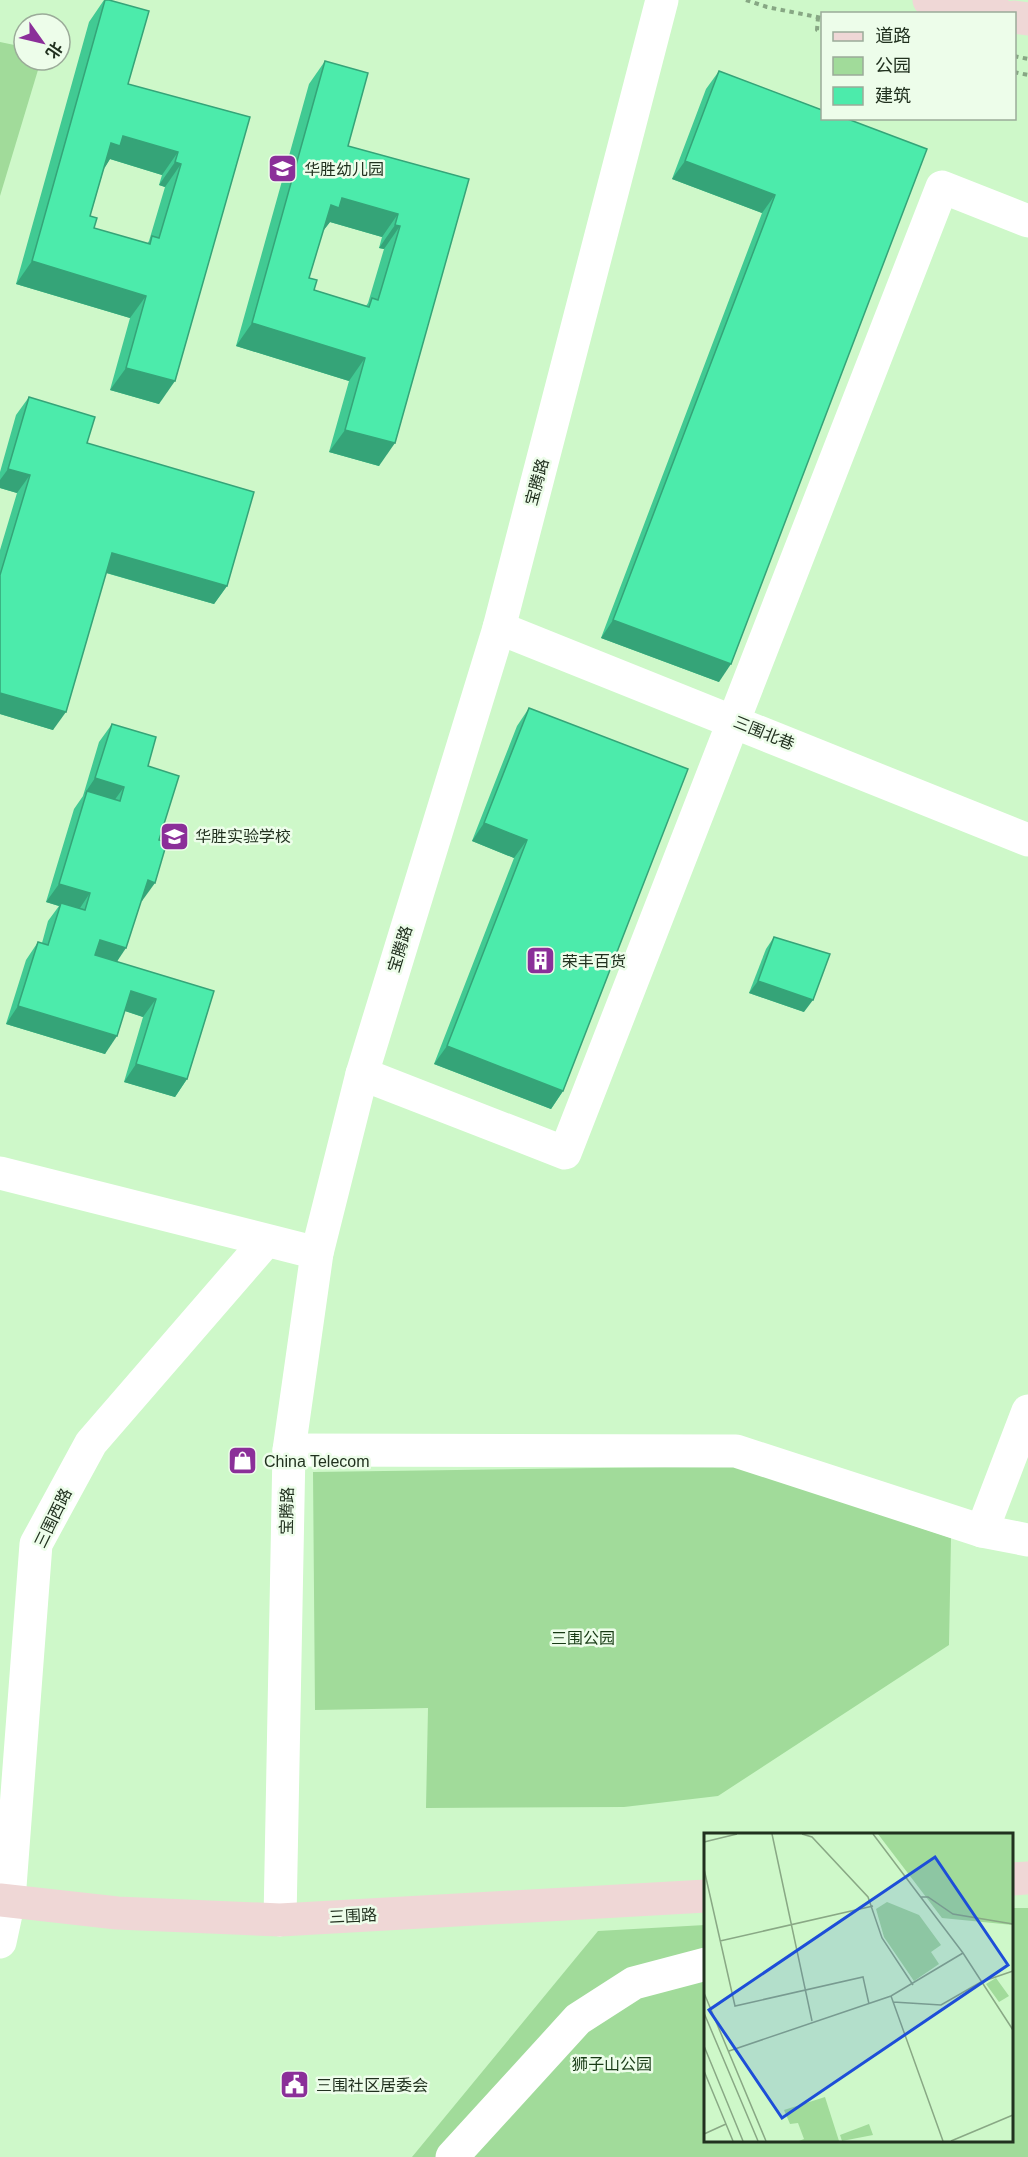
<svg xmlns="http://www.w3.org/2000/svg" width="1028" height="2157" font-family="Helvetica,'Noto Sans SC',sans-serif">
  <rect width="100%" height="100%" fill="#cef8c9"/>
  <g fill="#a1db9a">
    <path d="M 0,42 L 24,47 L 24,60 L 41,60 L 0,196 Z"/>
    <path d="M 735,1466 L 951,1538 L 949,1645 L 718,1796 L 624,1807 L 426,1808 L 428,1708 L 315,1710 L 313,1472 Z"/>
    <path d="M 1012,1908 L 1028,1908 L 1028,2157 L 412,2157 L 598,1931 L 705,1925 L 706,2140 L 1012,2140 Z"/>
  </g>
  <g fill="none" stroke-linecap="round" stroke-linejoin="round">
    <g stroke="#87a784" stroke-width="4" stroke-dasharray="4.5 4.5" stroke-linecap="butt">
      <path d="M 746,0 L 767,7 L 822,18"/>
      <path d="M 818,17 L 817,30 L 822,32"/>
      <path d="M 1014,56 L 1028,59"/>
      <path d="M 1014,72 L 1028,75"/>
    </g>
    <g stroke="#fff" stroke-width="33">
      <path d="M 499,628 L 1028,840"/>
      <path d="M 362,1074 L 565,1153 L 942,187 L 1028,221"/>
      <path d="M 0,1173 L 317,1253"/>
      <path d="M 289,1450 L 736,1451 L 982,1531 L 1028,1540"/>
      <path d="M 982,1531 L 1028,1411"/>
      <path d="M 280,1920 L 289,1450 L 317,1253 L 362,1074 L 499,628 L 662,0"/>
      <path d="M 0,1942 L 9,1900 L 36,1544 L 91,1443 L 266,1241"/>
      <path d="M 452,2157 L 578,2019 L 634,1983 L 706,1964"/>
    </g>
    <g stroke="#efd7d6" stroke-width="33">
      <path d="M 929,0 L 999,14"/>
      <path d="M 1014,17 L 1028,19"/>
      <path d="M 1012,1879 L 1028,1878"/>
      <path d="M 0,1900 L 117,1913 L 280,1920 L 706,1896"/>
    </g>
  </g>
  <g fill="#41ca93" fill-rule="evenodd">
    <path d="M 104,0 L 128,84 L 250,117 L 159,404 L 110,390 L 130,318 L 16,284 L 89,22 ZM 110,159 L 162,175 L 159,185 L 165,187 L 149,241 L 147,244 L 94,228 L 90,216 L 104,168 Z"/>
    <path d="M 325,61 L 348,146 L 469,179 L 379,466 L 329,452 L 349,381 L 236,346 L 309,84 ZM 330,222 L 382,237 L 379,248 L 384,249 L 368,303 L 366,306 L 314,290 L 309,278 L 323,231 Z"/>
    <path d="M 719,71 L 822,110 L 719,682 L 601,638 L 762,213 L 672,179 L 706,89 Z"/>
    <path d="M 29,397 L 87,443 L 227,586 L 214,604 L 106,573 L 53,730 L 0,714 L 0,550 L 17,493 L 0,488 L 0,472 L 16,415 Z"/>
    <path d="M 529,708 L 563,1091 L 551,1109 L 434,1064 L 514,858 L 472,841 L 517,726 Z"/>
    <path d="M 112,724 L 148,766 L 159,840 L 142,901 L 141,900 L 117,962 L 214,991 L 187,1079 L 175,1097 L 124,1082 L 143,1017 L 125,1011 L 105,1054 L 6,1024 L 26,960 L 38,942 L 42,943 L 48,921 L 59,906 L 46,902 L 74,809 L 83,796 L 99,742 Z"/>
    <path d="M 774,937 L 804,1012 L 749,993 L 766,949 Z"/>
  </g>
  <g fill="#35a478">
    <path d="M 123,136 L 178,152 L 162,175 L 110,159 L 104,169 L 111,143 Z"/>
    <path d="M 685,161 L 775,195 L 762,213 L 672,179 Z"/>
    <path d="M 175,162 L 181,164 L 165,187 L 159,185 Z"/>
    <path d="M 342,198 L 398,214 L 382,237 L 330,222 L 323,231 L 331,205 Z"/>
    <path d="M 395,225 L 400,226 L 384,249 L 379,248 Z"/>
    <path d="M 32,261 L 146,296 L 130,318 L 16,284 Z"/>
    <path d="M 252,323 L 365,358 L 349,381 L 236,346 Z"/>
    <path d="M 126,368 L 175,381 L 159,404 L 110,390 Z"/>
    <path d="M 345,430 L 395,443 L 379,466 L 329,452 Z"/>
    <path d="M 8,469 L 30,475 L 17,493 L 0,488 L 0,480 Z"/>
    <path d="M 112,553 L 227,586 L 214,604 L 100,571 Z"/>
    <path d="M 613,620 L 731,664 L 719,682 L 601,638 Z"/>
    <path d="M 0,693 L 66,712 L 53,730 L 0,714 Z"/>
    <path d="M 95,778 L 124,787 L 111,805 L 87,791 L 83,796 Z"/>
    <path d="M 484,823 L 527,840 L 514,858 L 472,841 Z"/>
    <path d="M 148,880 L 155,883 L 142,901 L 135,898 Z"/>
    <path d="M 59,884 L 90,893 L 78,911 L 61,903 L 59,906 L 46,902 Z"/>
    <path d="M 100,940 L 126,948 L 114,966 L 87,958 Z"/>
    <path d="M 758,981 L 813,1000 L 804,1012 L 749,993 Z"/>
    <path d="M 131,991 L 156,999 L 143,1017 L 119,1009 Z"/>
    <path d="M 18,1006 L 117,1036 L 105,1054 L 6,1024 Z"/>
    <path d="M 447,1046 L 563,1091 L 551,1109 L 434,1064 Z"/>
    <path d="M 136,1064 L 187,1079 L 175,1097 L 124,1082 Z"/>
  </g>
  <g fill="#4cebab" stroke="#35a478" stroke-width="1.5" fill-rule="evenodd">
    <path d="M 105,0 L 109,0 L 149,11 L 128,84 L 250,117 L 175,381 L 126,368 L 146,296 L 32,261 ZM 123,136 L 178,152 L 175,162 L 181,164 L 159,238 L 152,236 L 150,244 L 94,228 L 97,218 L 90,216 L 111,143 L 120,146 Z"/>
    <path d="M 325,61 L 368,73 L 348,146 L 469,179 L 395,443 L 345,430 L 365,358 L 252,323 ZM 342,198 L 398,214 L 395,225 L 400,226 L 378,300 L 372,298 L 369,307 L 314,290 L 317,280 L 309,278 L 331,205 L 339,208 Z"/>
    <path d="M 719,71 L 822,110 L 822,118 L 845,118 L 927,149 L 731,664 L 613,620 L 775,195 L 685,161 Z"/>
    <path d="M 29,397 L 95,417 L 87,443 L 254,492 L 227,586 L 112,553 L 66,712 L 0,693 L 0,575 L 30,475 L 8,469 Z"/>
    <path d="M 529,708 L 688,769 L 563,1091 L 447,1046 L 527,840 L 484,823 Z"/>
    <path d="M 112,724 L 156,737 L 148,766 L 179,776 L 159,840 L 167,842 L 155,883 L 148,880 L 126,948 L 100,940 L 95,955 L 214,991 L 187,1079 L 136,1064 L 156,999 L 131,991 L 117,1036 L 18,1006 L 38,942 L 48,945 L 61,903 L 85,910 L 90,893 L 59,884 L 87,791 L 120,801 L 124,787 L 95,778 Z"/>
    <path d="M 774,937 L 830,954 L 813,1000 L 758,981 Z"/>
  </g>
  <defs>
    <symbol id="school-square" viewBox="-11 -11 22 22"><rect x="-9" y="-9" width="18" height="18" rx="4" fill="#8b2f99" stroke="#edfdea"/><path d="M0-5L7-2L0 1L-7-2ZM-4 1L0 2.5L4 1V4Q0 6-4 4Z" fill="#fff"/></symbol>
    <symbol id="building-square" viewBox="-11 -11 22 22"><rect x="-9" y="-9" width="18" height="18" rx="4" fill="#8b2f99" stroke="#edfdea"/><path d="M-4-6H4V6H1V3H-1V6H-4ZM-2.5-4.3h1.7v1.8h-1.7ZM.8-4.3h1.7v1.8H.8ZM-2.5-1h1.7V.8h-1.7ZM.8-1h1.7V.8H.8Z" fill="#fff"/></symbol>
    <symbol id="shop-square" viewBox="-11 -11 22 22"><rect x="-9" y="-9" width="18" height="18" rx="4" fill="#8b2f99" stroke="#edfdea"/><path d="M-5-2.5h2.3a2.7 3.5 0 0 1 5.4 0H5L5.5 6h-11ZM-1.5-2.5h3a1.5 2.3 0 0 0-3 0Z" fill="#fff"/></symbol>
    <symbol id="civic-square" viewBox="-11 -11 22 22"><rect x="-9" y="-9" width="18" height="18" rx="4" fill="#8b2f99" stroke="#edfdea"/><path d="M-.6-6.5H3V-4.5H.6V-3L4-1V1h2V6H-6V1h2V-1L-.6-3ZM-1.2 2.5V6h2.4V2.5Z" fill="#fff"/></symbol>
  </defs>
  <g fill-rule="evenodd">
    <use href="#school-square" x="266" y="152" width="33" height="33"/>
    <use href="#school-square" x="158" y="820" width="33" height="33"/>
    <use href="#building-square" x="524" y="944" width="33" height="33"/>
    <use href="#shop-square" x="226" y="1444" width="33" height="33"/>
    <use href="#civic-square" x="278" y="2068" width="33" height="33"/>
  </g>
  <g text-anchor="middle" dominant-baseline="central" stroke-width="5" stroke-linejoin="round" paint-order="stroke">
    <g font-size="16" fill="#21311f" stroke="#edfdea" text-anchor="start">
      <text x="304" y="169">华胜幼儿园</text>
      <text x="195" y="836">华胜实验学校</text>
      <text x="562" y="961">荣丰百货</text>
      <text x="264" y="1461">China Telecom</text>
      <text x="316" y="2085">三围社区居委会</text>
    </g>
    <g font-size="16" fill="#21311f" stroke="#edfdea">
      <text transform="translate(537 482) rotate(-75)">宝腾路</text>
      <text transform="translate(764 733) rotate(22)">三围北巷</text>
      <text transform="translate(400 949) rotate(-73)">宝腾路</text>
      <text transform="translate(287 1511) rotate(-89)">宝腾路</text>
      <text transform="translate(53 1518) rotate(-64)">三围西路</text>
      <text transform="translate(353 1916) rotate(-3)">三围路</text>
    </g>
    <g font-size="16" fill="#183b15" stroke="#edfdea">
      <text x="583" y="1638">三围公园</text>
      <text x="612" y="2064">狮子山公园</text>
    </g>
  </g>
  <g transform="translate(704 1833)">
    <rect width="309" height="309" fill="#cef8c9"/>
    <path d="M 174,1 L 309,1 L 309,92 L 238,85 ZM 183,69 L 215,82 L 237,112 L 227,119 L 235,131 L 210,148 L 180,104 L 172,76 ZM 292,145 L 305,163 L 295,169 L 282,151 ZM 121,264 L 135,308 L 95,308 L 100,306 L 94,290 L 86,291 L 80,277 ZM 165,291 L 169,302 L 138,308 L 136,302 Z" fill="#a1db9a"/>
    <path fill="none" stroke="#89a885" stroke-width="1.5" d="M 68,1 L 108,188M 98,1 L 108,4 L 164,64 L 178,105 L 209,152M 169,1 L 259,120 L 309,197M 0,9 L 33,1M 0,36 L 31,173 L 159,144 L 165,171M 217,64 L 224,64 L 249,81 L 309,91M 16,108 L 169,73M 0,160 L 62,308M 187,163 L 239,308M 189,169 L 237,172 L 277,149 L 309,138M 0,180 L 54,308M 0,213 L 39,308M 25,218 L 187,163 L 259,120M 0,238 L 29,308M 0,301 L 22,291M 247,308 L 309,282"/>
    <path fill="#1d4ed8" fill-opacity="0.15" stroke="#1d4ed8" stroke-width="3" d="M 231,24 L 304,132 L 78,285 L 5,177 Z"/>
    <rect width="309" height="309" fill="none" stroke="#21311f" stroke-width="3"/>
  </g>
  <rect x="821" y="12" width="195" height="108" fill="#edfdea" stroke="#9bab99" stroke-width="1.5"/>
  <rect x="833" y="32" width="30" height="9" fill="#efd7d6" stroke="#9bab99" stroke-width="1.5"/>
  <text x="875" y="42" font-size="18" fill="#21311f">道路</text>
  <rect x="833" y="57" width="30" height="18" fill="#a1db9a" stroke="#9bab99" stroke-width="1.5"/>
  <text x="875" y="72" font-size="18" fill="#21311f">公园</text>
  <rect x="833" y="87" width="30" height="18" fill="#4cebab" stroke="#9bab99" stroke-width="1.5"/>
  <text x="875" y="102" font-size="18" fill="#21311f">建筑</text>
  <g transform="translate(42 42) rotate(124)"><circle r="28" fill="#edfdea" stroke="#9bab99" stroke-width="1.5"/>
  <path d="M0-4.5L10 22L0 15L-10 22Z" fill="#8b2f99"/>
  <text y="-9" font-size="16" font-weight="bold" text-anchor="middle" fill="#21311f">北</text>
  </g>
</svg>
